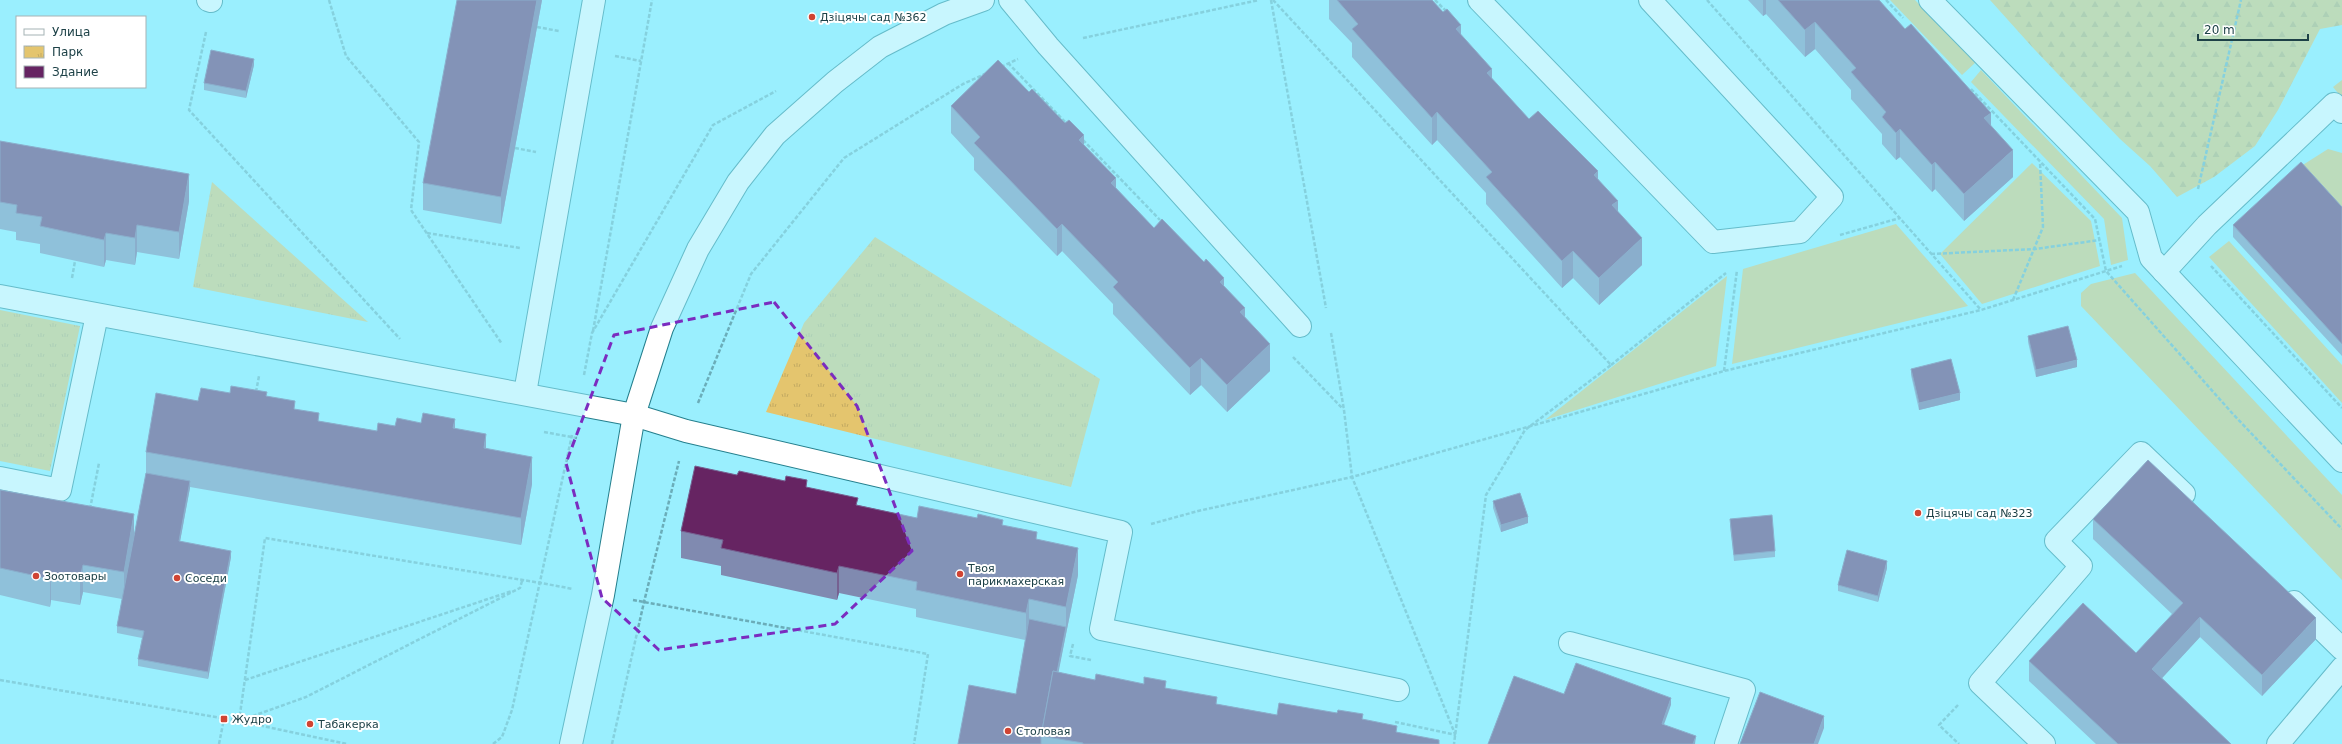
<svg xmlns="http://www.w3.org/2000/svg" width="2342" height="744" font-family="'DejaVu Sans',sans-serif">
  <defs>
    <pattern id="forest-firs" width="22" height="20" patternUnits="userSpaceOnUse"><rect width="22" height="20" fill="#e4c56e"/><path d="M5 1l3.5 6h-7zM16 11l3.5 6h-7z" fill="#c3aa61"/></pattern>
    <pattern id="park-tufts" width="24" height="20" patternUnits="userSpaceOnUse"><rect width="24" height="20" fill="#e4c56e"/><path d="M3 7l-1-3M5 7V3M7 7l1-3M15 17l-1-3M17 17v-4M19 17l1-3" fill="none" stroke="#c3aa61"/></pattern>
  </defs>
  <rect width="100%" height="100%" fill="#9aeffe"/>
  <g fill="#e4c56e">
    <path d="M 1890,0 L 1915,0 L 1976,62 L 1962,75 Z"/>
    <path d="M 1981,70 L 2122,218 L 2128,260 L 2111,265 L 2104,219 L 1971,82 Z"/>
    <path d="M 2342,80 L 2342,98 L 2333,87 Z"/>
    <path d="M 2328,149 L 2342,153 L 2342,214 L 2298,168 Z"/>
    <path d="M 2032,163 L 2091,221 L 2100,266 L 1982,304 L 1940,254 Z"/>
    <path d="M 1896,224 L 1968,306 L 1732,364 L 1743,269 Z"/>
    <path d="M 2229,241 L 2342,365 L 2342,403 L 2209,257 Z"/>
    <path d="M 2135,273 L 2342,495 L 2342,580 L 2081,306 L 2081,293 L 2091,284 Z"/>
    <path d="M 1727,276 L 1716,366 L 1545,420 Z"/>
  </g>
  <path fill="url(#forest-firs)" d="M 1990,0 L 2342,0 L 2342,25 L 2320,29 L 2278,110 L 2255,146 L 2214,177 L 2177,197 L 2150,166 L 2120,139 L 2035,50 Z"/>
  <g fill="url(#park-tufts)">
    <path d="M 212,182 L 368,322 L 193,287 Z"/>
    <path d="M 875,237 L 1100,379 L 1071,487 L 766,412 L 804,323 Z"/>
    <path d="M 0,310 L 80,326 L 50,471 L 0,461 Z"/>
  </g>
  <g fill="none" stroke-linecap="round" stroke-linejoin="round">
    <defs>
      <g id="minor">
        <path d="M 208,0 L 211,1"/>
        <path d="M 1010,0 L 1048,46 L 1300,326"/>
        <path d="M 1479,0 L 1713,242 L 1800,232 L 1832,197 L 1650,0"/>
        <path d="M 1930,0 L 2138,212 L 2151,258 L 2342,461"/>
        <path d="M 2164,272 L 2207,225 L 2334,104 L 2342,112"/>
        <path d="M 0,296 L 634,415 L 686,431 L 1121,532 L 1101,629 L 1398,690"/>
        <path d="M 525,393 L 594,0"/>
        <path d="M 0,478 L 60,490 L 97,315"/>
        <path d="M 2294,602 L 2342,649"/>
        <path d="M 1570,643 L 1744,690 L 1726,744"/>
        <path d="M 571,744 L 603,595 L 634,415 L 662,328 L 698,249 L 738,182 L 775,135 L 835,82 L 880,47 L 944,14 L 983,0"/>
        <path d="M 2044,744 L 1980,683 L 2081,566 L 2056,541 L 2141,453 L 2184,494"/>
        <path d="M 2278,744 L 2342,668"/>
      </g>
    </defs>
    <use href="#minor" stroke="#247f8d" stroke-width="24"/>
    <g stroke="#6badb9" stroke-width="2.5" stroke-dasharray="4 2" stroke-linecap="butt">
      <path d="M 329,0 L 346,56 L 419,142 L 411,210 L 502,344"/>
      <path d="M 1271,0 L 1326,308"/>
      <path d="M 1273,0 L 1611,365 L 1525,430 L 1486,495 L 1454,744"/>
      <path d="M 1435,0 L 1447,12"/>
      <path d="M 1707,0 L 1981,310"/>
      <path d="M 1886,0 L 1903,18"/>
      <path d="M 537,27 L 559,31"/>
      <path d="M 206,32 L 189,110 L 400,339"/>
      <path d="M 1083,38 L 1259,0"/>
      <path d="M 615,56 L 641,61"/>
      <path d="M 1008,63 L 1068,125"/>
      <path d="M 1001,67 L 1018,59"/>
      <path d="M 1971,89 L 2095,219 L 2106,271 L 2232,413 L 2342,529"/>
      <path d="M 1083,140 L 1160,220"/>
      <path d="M 515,148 L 536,152"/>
      <path d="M 2198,189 L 2241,0"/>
      <path d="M 427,233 L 520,248"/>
      <path d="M 1840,235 L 1900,218"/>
      <path d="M 1931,254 L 2035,249 L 2100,240"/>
      <path d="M 2211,266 L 2342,408"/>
      <path d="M 72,278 L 75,261"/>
      <path d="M 2013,300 L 2043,227 L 2040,162"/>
      <path d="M 593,331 L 652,0"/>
      <path d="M 1331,333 L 1344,410 L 1352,477 L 1455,734"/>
      <path d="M 1293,357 L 1343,409"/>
      <path d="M 1611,365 L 1726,273"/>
      <path d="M 1724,371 L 1737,270"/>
      <path d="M 584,375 L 592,333 L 713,125 L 776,91"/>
      <path d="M 256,392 L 259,376"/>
      <path d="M 698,403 L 751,274 L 844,158 L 963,84 L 985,74"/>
      <path d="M 544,432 L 577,438"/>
      <path d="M 90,509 L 99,463"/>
      <path d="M 1151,524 L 1198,511 L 1352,477 L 1724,371 L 1981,310 L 2122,266"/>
      <path d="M 522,581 L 520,588 L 306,697 L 239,721 L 265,538 L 541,583 L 573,589"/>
      <path d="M 633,600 L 928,654 L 914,744"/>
      <path d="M 1073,644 L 1070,656 L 1091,660"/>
      <path d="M 0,680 L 239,721 L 347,744"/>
      <path d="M 245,680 L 512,591"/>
      <path d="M 1958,705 L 1939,725 L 1959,744"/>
      <path d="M 1395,722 L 1456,735"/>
      <path d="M 219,744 L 224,719"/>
      <path d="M 493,744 L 502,737 L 512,710 L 572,435"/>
      <path d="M 612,744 L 644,602 L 679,461"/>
    </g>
    <use href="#minor" stroke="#fff" stroke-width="22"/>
  </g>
  <g fill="#808ab0">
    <path d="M 542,0 L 501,224 L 423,210 L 423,183 Z"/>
    <path d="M 1329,0 L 1432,0 L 1461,35 L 1492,79 L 1529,119 L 1598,179 L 1618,212 L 1642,265 L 1599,305 L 1573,278 L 1562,288 L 1486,204 L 1486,193 L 1437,140 L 1432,145 L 1352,57 L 1352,43 L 1329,19 Z"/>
    <path d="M 1748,0 L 1879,0 L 1991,126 L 2013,177 L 1964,221 L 1935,189 L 1932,192 L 1900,157 L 1896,160 L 1882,144 L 1882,134 L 1851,99 L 1851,90 L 1815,49 L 1805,57 L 1766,14 L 1763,16 Z"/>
    <path d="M 254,65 L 246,98 L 204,90 L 204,83 Z"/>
    <path d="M 1029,92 L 1084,145 L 1116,188 L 1154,228 L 1224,286 L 1245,318 L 1270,371 L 1227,412 L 1201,385 L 1190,395 L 1113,314 L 1113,304 L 1062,251 L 1057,256 L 974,170 L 974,158 L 951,133 L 951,106 Z"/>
    <path d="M 0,141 L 189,201 L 179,259 L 137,252 L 135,265 L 106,260 L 104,267 L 40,253 L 40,244 L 16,240 L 16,232 L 0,229 Z"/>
    <path d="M 2342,207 L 2342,356 L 2233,237 L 2233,225 Z"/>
    <path d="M 2028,336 L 2077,367 L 2036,377 L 2028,342 Z"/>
    <path d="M 1911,369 L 1960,400 L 1919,410 L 1911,375 Z"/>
    <path d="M 230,393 L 267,396 L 319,421 L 377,431 L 395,426 L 455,429 L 486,448 L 532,484 L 521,545 L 190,487 L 180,541 L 231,557 L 208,679 L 138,666 L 138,659 L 142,638 L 117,633 L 117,626 L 122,599 L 83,592 L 80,605 L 51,600 L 50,607 L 0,595 L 0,490 L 134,536 L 146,473 L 146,452 L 198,401 Z"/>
    <path d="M 737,475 L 807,487 L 858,505 L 917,518 L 1003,525 L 1037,539 L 1078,575 L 1066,634 L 1058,672 L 1095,680 L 1166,688 L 1217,704 L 1277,715 L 1363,720 L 1397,732 L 1439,744 L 958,744 L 1016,694 L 1025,640 L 916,617 L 916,609 L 839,593 L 837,600 L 721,575 L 721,566 L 681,558 L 681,531 Z"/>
    <path d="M 1493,501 L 1528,523 L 1501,532 L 1493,508 Z"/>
    <path d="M 1730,519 L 1775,551 L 1775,557 L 1734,561 L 1730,526 Z"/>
    <path d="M 2093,519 L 2316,639 L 2262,696 L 2200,637 L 2162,678 L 2231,744 L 2096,744 L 2029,681 L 2029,661 L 2136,653 L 2172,614 L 2093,539 Z"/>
    <path d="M 1887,568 L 1878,602 L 1838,591 L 1838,585 Z"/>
  </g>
  <g fill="#766191">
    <path d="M 537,0 L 542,0 L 501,224 L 501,197 Z"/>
    <path d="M 1763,0 L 1766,0 L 1766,14 L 1763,16 Z"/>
    <path d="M 1815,22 L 1815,49 L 1805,57 L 1805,30 Z"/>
    <path d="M 1461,25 L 1461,52 L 1456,29 Z"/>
    <path d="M 254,59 L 254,65 L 246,98 L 246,91 Z"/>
    <path d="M 1492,69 L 1492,96 L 1487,73 Z"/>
    <path d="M 1437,112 L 1437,140 L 1432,145 L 1432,118 Z"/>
    <path d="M 1991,113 L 1991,140 L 1984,118 Z"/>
    <path d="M 1900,129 L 1900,157 L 1896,160 L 1896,133 Z"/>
    <path d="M 1084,135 L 1084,163 L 1079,140 Z"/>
    <path d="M 2013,150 L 2013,177 L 1964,221 L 1964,194 Z"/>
    <path d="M 1935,162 L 1935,189 L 1932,192 L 1932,165 Z"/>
    <path d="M 1598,171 L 1598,198 L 1594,175 Z"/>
    <path d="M 189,174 L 189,201 L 179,259 L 179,232 Z"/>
    <path d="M 1116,178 L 1116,206 L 1111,183 Z"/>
    <path d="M 1618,201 L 1618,228 L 1612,205 Z"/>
    <path d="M 1062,224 L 1062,251 L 1057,256 L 1057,229 Z"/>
    <path d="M 137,225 L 137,252 L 135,265 L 135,238 Z"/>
    <path d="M 106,233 L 106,260 L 104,267 L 104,240 Z"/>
    <path d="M 1642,238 L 1642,265 L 1599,305 L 1599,278 Z"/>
    <path d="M 1573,251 L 1573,278 L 1562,288 L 1562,261 Z"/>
    <path d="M 1224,278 L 1224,305 L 1220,282 Z"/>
    <path d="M 1245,308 L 1245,335 L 1240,312 Z"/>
    <path d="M 1270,344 L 1270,371 L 1227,412 L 1227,385 Z"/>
    <path d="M 1201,358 L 1201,385 L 1190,395 L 1190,368 Z"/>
    <path d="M 2077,360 L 2077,367 L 2036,377 L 2036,370 Z"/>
    <path d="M 1960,393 L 1960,400 L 1919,410 L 1919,403 Z"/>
    <path d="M 455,419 L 455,446 L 453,428 Z"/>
    <path d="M 486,434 L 486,461 L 484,448 Z"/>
    <path d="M 532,457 L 532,484 L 521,545 L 521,518 Z"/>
    <path d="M 190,481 L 190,488 L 179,547 L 179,541 Z"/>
    <path d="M 134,514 L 134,541 L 124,600 L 124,572 Z"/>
    <path d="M 1528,517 L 1528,523 L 1501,532 L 1501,525 Z"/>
    <path d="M 1078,548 L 1078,575 L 1066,634 L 1046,737 L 1045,736 L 1066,627 L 1066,607 Z"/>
    <path d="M 231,551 L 231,557 L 208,679 L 208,672 Z"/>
    <path d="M 1887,561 L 1887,568 L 1878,602 L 1878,596 Z"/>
    <path d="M 83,565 L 83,592 L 80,605 L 80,578 Z"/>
    <path d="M 839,566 L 839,593 L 837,600 L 837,573 Z"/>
    <path d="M 51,573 L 51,600 L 50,607 L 50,579 Z"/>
    <path d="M 1029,599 L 1029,626 L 1026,641 L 1026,613 Z"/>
    <path d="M 2200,617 L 2200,637 L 2152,689 L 2152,669 Z"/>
    <path d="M 2316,618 L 2316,639 L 2262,696 L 2262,675 Z"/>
    <path d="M 1671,698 L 1671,705 L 1662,730 L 1662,724 Z"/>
    <path d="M 1824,716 L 1824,728 L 1818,744 L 1814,744 Z"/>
    <path d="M 1696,736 L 1695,744 L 1693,744 Z"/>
  </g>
  <g fill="#662462" stroke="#766191">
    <path d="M 457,0 L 537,0 L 501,197 L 423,183 Z"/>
    <path d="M 1337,0 L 1432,0 L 1443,12 L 1447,9 L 1461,25 L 1456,29 L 1492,69 L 1487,73 L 1529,119 L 1538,111 L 1598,171 L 1594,175 L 1618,201 L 1612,205 L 1642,238 L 1599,278 L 1573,251 L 1562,261 L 1486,177 L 1492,172 L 1437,112 L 1432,118 L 1352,29 L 1358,24 Z"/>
    <path d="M 1778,0 L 1879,0 L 1905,29 L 1911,24 L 1991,113 L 1984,118 L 2013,150 L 1964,194 L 1935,162 L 1932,165 L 1900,129 L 1896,133 L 1882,117 L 1886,112 L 1851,72 L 1856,68 L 1815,22 L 1805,30 Z"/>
    <path d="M 211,50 L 254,59 L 246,91 L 204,83 Z"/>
    <path d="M 998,60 L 1029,92 L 1032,89 L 1065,123 L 1069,120 L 1084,135 L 1079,140 L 1116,178 L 1111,183 L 1154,228 L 1162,219 L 1204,262 L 1206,259 L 1224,278 L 1220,282 L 1245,308 L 1240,312 L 1270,344 L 1227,385 L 1201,358 L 1190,368 L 1113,287 L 1118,282 L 1062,224 L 1057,229 L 974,143 L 980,137 L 951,106 Z"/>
    <path d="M 0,141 L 189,174 L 179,232 L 137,225 L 135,238 L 106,233 L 104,240 L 40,226 L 42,217 L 16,213 L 17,205 L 0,202 Z"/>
    <path d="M 2301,162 L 2342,207 L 2342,344 L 2233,225 Z"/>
    <path d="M 2068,326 L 2077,360 L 2036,370 L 2028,336 Z"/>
    <path d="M 1951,359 L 1960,393 L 1919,403 L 1911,369 Z"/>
    <path d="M 231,386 L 267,392 L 266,396 L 295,401 L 294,409 L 319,413 L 318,421 L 377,431 L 378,423 L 395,426 L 397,418 L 421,423 L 423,413 L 455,419 L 453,428 L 486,434 L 484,448 L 532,457 L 521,518 L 146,452 L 156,393 L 198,401 L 201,388 L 230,393 Z"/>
    <path d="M 2148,460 L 2316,618 L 2262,675 L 2200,617 L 2152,669 L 2231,744 L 2118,744 L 2029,661 L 2083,603 L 2136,653 L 2183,603 L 2093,519 Z"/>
    <path d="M 695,466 L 737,475 L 739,471 L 785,481 L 786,476 L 807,480 L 806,487 L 858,498 L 856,505 L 917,518 L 919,506 L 977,518 L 978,514 L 1003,520 L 1002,525 L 1037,532 L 1036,539 L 1078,548 L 1066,607 L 1029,599 L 1026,613 L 916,590 L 917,582 L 839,566 L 837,573 L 721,548 L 723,540 L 681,531 Z"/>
    <path d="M 146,473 L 190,481 L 179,541 L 231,551 L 208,672 L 138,659 L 144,631 L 117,626 Z"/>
    <path d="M 0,490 L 134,514 L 124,572 L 83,565 L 80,578 L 51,573 L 50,579 L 0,568 Z"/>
    <path d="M 1520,493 L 1528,517 L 1501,525 L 1493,501 Z"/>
    <path d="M 1772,515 L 1775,551 L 1734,555 L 1730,519 Z"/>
    <path d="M 1847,550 L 1887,561 L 1878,596 L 1838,585 Z"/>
    <path d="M 1029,619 L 1066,627 L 1057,672 L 1053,671 L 1041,736 L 1041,744 L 958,744 L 969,685 L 1016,694 Z"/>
    <path d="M 1576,663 L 1671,698 L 1662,724 L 1696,736 L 1693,744 L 1488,744 L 1514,676 L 1564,694 Z"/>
    <path d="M 1053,671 L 1095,680 L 1096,674 L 1144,684 L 1144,677 L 1166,681 L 1165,688 L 1217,697 L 1216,704 L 1277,715 L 1279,703 L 1337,713 L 1338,710 L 1363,714 L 1362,719 L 1397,726 L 1396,732 L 1439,740 L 1439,744 L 1083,744 L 1083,743 L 1041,736 Z"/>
    <path d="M 1760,692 L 1824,716 L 1814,744 L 1740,744 Z"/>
  </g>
  <path d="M0 0H2342V744H0ZM 774,302 L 857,406 L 912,551 L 835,624 L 659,650 L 602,598 L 566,463 L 614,335 Z" fill="#9aeffe" fill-opacity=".55" fill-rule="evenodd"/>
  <path fill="none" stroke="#7b2cbf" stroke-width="3" stroke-dasharray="8 5" stroke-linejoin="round" d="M 774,302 L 857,406 L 912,551 L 835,624 L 659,650 L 602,598 L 566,463 L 614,335 Z"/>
  <g fill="#d04433" stroke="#fff" stroke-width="1.5">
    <circle cx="812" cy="17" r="4"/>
    <circle cx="1918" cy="513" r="4"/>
    <circle cx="960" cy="574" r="4"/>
    <circle cx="36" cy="576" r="4"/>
    <circle cx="177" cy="578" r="4"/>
    <rect x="220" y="715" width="8" height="8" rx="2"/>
    <circle cx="310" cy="724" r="4"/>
    <circle cx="1008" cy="731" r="4"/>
  </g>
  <g text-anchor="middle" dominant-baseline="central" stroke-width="4" stroke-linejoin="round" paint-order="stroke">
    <g font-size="11" fill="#1d4147" stroke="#fff" text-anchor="start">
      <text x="820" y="17">Дзіцячы сад №362</text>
      <text x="1926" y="513">Дзіцячы сад №323</text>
      <text x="968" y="568">Твоя<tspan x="968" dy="13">парикмахерская</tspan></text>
      <text x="44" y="576">Зоотовары</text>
      <text x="185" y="578">Соседи</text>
      <text x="232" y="719">Жудро</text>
      <text x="318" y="724">Табакерка</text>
      <text x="1016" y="731">Столовая</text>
    </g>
  </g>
  <rect x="16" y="16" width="130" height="72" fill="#ffffff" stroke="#a5b3b5"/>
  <rect x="24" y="29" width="20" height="6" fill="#ffffff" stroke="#a5b3b5"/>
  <text x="52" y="36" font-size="12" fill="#1d4147">Улица</text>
  <rect x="24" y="46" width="20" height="12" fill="url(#park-tufts)" stroke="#a5b3b5"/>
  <text x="52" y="56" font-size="12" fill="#1d4147">Парк</text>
  <rect x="24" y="66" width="20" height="12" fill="#662462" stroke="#a5b3b5"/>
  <text x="52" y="76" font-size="12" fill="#1d4147">Здание</text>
  <path d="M2198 34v6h110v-6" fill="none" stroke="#1d4147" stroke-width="2"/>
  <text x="2204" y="34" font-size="12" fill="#1d4147" stroke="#ffffff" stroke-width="3" paint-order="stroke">20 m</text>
</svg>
